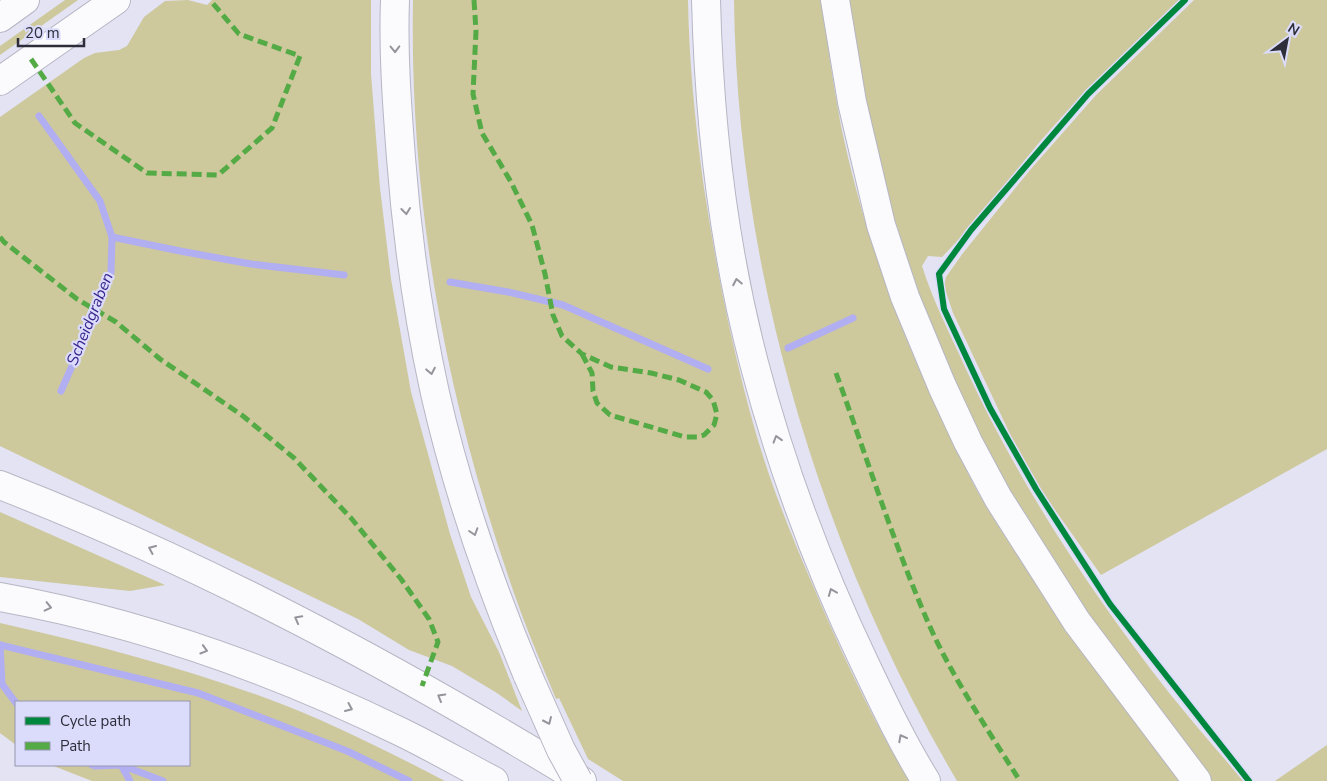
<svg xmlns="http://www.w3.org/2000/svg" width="1327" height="781" font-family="'Nunito Sans',sans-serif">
  <rect width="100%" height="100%" fill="#e3e3f4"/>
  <g fill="#cec89d">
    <path d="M 65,0 L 78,0 L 0,55 L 0,46 Z"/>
    <path d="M 188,0 L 207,5 L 212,0 L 371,0 L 371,74 L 380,188 L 391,279 L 411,392 L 450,534 L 471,597 L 499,652 L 522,711 L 497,693 L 452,666 L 409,650 L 358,619 L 0,446 L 0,117 L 84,58 L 95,53 L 119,50 L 127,46 L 144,17 L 165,1 Z"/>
    <path d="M 413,0 L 688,0 C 689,60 695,121 703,181 C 715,263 731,343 753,423 C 768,477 789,530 811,581 C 840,650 871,717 909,781 L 623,781 L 588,759 L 559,698 L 556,699 C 545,672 533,645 523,618 C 450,419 409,213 413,0 Z"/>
    <path d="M 734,0 L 822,0 C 827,42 833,84 841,126 C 864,235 903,343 954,443 C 963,462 972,483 983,501 C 1042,599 1112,689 1180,781 L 957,781 C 820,548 737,271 734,0 Z"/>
    <path d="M 849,0 L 1181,0 C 1137,42 1091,83 1051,129 C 1014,171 982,217 942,257 L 928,256 L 922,266 C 933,301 950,334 965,367 C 1019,484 1091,593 1170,694 C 1194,724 1219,752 1243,781 L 1212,781 L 1093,622 L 998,473 L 976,429 L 950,372 L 907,267 L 896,230 L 872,141 Z"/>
    <path d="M 1194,0 L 1327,0 L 1327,449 L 1101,575 L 1041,490 L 1010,434 L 953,313 L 944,286 L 946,277 L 963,253 L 1030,170 L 1096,95 Z"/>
    <path d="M 0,512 L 165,585 L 130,591 L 0,577 Z"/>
    <path d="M 0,623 C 89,643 177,666 263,697 C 324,719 387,751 445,781 L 92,781 L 51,765 L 189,765 L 189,702 L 16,702 L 16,745 L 0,733 Z"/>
    <path d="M 1327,745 L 1327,781 L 1275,781 Z"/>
  </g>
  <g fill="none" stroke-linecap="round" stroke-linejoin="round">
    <g stroke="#b1aef2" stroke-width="7">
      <path d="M 39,116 L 100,201 L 112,237 L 111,273 L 97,309 L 61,391"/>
      <path d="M 112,237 L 180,251 L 251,264 L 344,275"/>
      <path d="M 450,282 L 508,292 L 563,305 L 708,369"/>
      <path d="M 788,348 L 853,318"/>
      <path d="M 0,645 L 198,693 L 347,751 L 409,781"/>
      <path d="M 0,645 L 2,684 L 16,703"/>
      <path d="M 92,765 L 95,766 L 121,765 L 130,781"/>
      <path d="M 121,765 L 163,781"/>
    </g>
    <defs>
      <path id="primary" d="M 835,0 L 852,102 L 881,225 L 905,297 L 942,386 L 968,442 L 998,498 L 1077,622 L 1197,781"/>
      <g id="motorway">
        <path d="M 395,0 C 393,53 397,105 401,158 C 407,237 418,316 435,393 C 457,490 490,585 528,676"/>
        <path d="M 706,0 C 709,121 723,245 754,363 C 781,466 819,568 865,664 C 884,704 903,744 926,781"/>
        <path d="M 0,18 L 25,0"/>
        <path d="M 0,81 L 116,0"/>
        <path d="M 0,485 C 204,564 395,667 582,781"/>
        <path d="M 0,597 C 139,622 274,670 401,732 C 432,747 463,765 494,781"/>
      </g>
    </defs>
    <use href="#primary" stroke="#b6b6c4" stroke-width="30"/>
    <use href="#motorway" stroke="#b6b6c4" stroke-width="30"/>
    <use href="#primary" stroke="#fbfbfd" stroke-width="28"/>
    <use href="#motorway" stroke="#fbfbfd" stroke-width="28"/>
    <defs>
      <path id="motorway-bridge" d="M 528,676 L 561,750 L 578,781"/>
    </defs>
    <use href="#motorway-bridge" stroke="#b6b6c4" stroke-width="30" stroke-linecap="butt"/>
    <use href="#motorway-bridge" stroke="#fbfbfd" stroke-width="28"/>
    <g stroke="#54ab46" stroke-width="5" stroke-dasharray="10 5" stroke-linecap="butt">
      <path d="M 474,0 L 476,31 L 473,94 L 482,133 L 511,182 L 532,225 L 545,274 L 553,315 L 562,336 L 582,354 L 611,367 L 651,373 L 679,380 L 706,392 L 713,400 L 717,414 L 714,425 L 704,435 L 698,437 L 685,437 L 610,415 L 597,403 L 593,391 L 592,373 L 582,354"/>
      <path d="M 31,59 L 75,123 L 147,173 L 218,175 L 272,128 L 300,56 L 239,34 L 210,0"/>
      <path d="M 0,237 L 4,242 L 77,299 L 116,322 L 160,359 L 243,416 L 294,458 L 351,518 L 401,579 L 429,619 L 438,642 L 422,686"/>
      <path d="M 836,373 C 866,455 892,539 927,620 C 950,674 988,730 1020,781"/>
    </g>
    <defs>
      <path id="cycleway" d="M 1185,0 L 1088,94 L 971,230 L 939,274 L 944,309 L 990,408 L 1036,489 L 1110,604 L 1249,781"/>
    </defs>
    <use href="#cycleway" stroke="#dbdcfc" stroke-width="9"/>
    <use href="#cycleway" stroke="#00873e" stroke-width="6"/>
  </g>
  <defs><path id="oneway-chevron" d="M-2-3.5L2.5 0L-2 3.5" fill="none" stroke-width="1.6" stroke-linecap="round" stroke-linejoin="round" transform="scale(1.25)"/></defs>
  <g stroke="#94949c">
    <use href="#oneway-chevron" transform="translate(395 49) rotate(89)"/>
    <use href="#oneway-chevron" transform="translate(406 211) rotate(83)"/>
    <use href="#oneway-chevron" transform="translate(737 282) rotate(-101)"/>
    <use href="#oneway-chevron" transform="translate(431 371) rotate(79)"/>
    <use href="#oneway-chevron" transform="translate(777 439) rotate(-107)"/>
    <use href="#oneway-chevron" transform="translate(474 532) rotate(72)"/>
    <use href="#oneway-chevron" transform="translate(152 549) rotate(-156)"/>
    <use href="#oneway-chevron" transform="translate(832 592) rotate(-112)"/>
    <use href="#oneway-chevron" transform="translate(48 607) rotate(13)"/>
    <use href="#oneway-chevron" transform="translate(298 619) rotate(-152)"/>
    <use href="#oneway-chevron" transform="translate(204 650) rotate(17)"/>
    <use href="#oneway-chevron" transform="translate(441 697) rotate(-150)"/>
    <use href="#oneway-chevron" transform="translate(349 708) rotate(24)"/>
    <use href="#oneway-chevron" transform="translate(548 721) rotate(66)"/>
    <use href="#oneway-chevron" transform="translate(902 738) rotate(-118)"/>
  </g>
  <g text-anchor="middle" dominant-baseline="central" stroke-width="4.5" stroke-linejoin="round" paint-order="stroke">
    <g font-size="16" font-style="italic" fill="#38248a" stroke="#dbdcfc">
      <text transform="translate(90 319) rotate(-68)">Scheidgraben</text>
    </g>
  </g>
  <rect x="15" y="701" width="175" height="65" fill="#dbdcfc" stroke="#9696ae"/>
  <rect x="25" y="717" width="25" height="8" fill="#00873e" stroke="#9696ae"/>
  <text x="60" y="726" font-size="15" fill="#2e2e3a">Cycle path</text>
  <rect x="25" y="742" width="25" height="8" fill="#54ab46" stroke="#9696ae"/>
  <text x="60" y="751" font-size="15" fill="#2e2e3a">Path</text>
  <g transform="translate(1287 40) rotate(32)" stroke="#dbdcfc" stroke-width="4" paint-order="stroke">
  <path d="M0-4L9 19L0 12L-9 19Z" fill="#2e2e3a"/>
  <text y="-8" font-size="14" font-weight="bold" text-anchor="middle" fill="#2e2e3a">N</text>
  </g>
  <path d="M18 38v8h66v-8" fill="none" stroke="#2e2e3a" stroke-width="2.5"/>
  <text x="25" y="38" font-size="15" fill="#2e2e3a" stroke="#dbdcfc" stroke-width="4" paint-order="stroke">20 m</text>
</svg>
